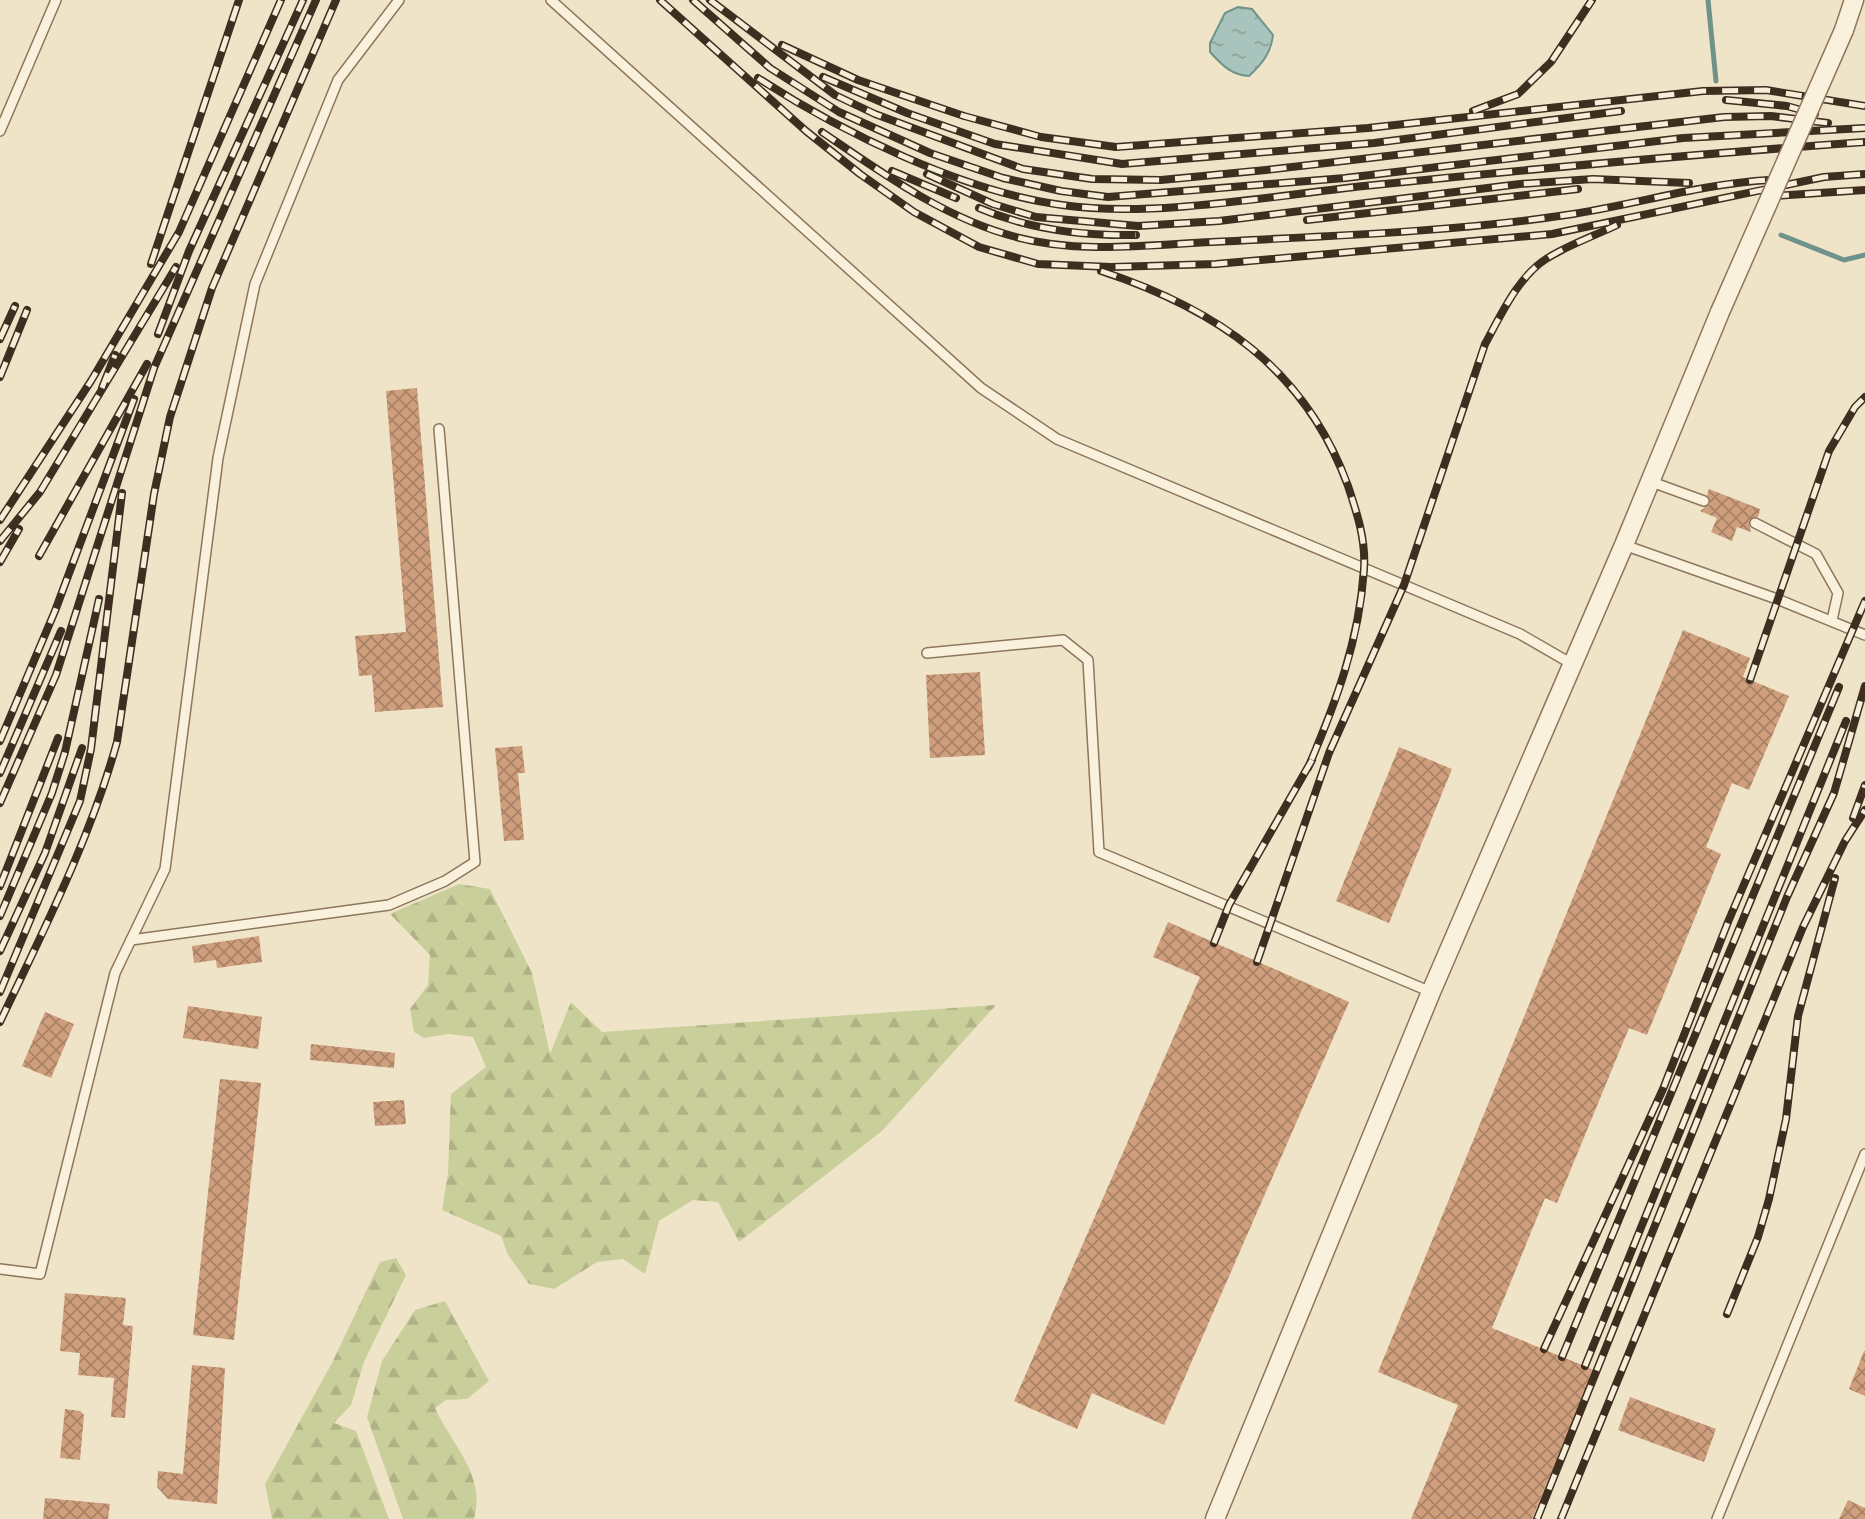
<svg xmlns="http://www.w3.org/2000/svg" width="1865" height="1519" font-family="'Times New Roman',serif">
  <defs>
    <pattern id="forest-firs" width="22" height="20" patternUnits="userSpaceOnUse" patternTransform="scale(1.75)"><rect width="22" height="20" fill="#c9cf9b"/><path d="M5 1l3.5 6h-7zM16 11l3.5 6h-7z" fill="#aeb285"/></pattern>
    <pattern id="water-ripples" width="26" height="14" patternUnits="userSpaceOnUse" patternTransform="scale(1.75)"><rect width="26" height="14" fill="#a9c4bc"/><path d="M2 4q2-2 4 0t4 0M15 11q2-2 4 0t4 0" fill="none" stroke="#8ba098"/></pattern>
    <pattern id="building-cross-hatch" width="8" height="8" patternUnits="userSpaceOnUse" patternTransform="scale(1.75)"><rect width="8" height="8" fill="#cf9f7d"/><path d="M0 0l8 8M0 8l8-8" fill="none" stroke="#a98266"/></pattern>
  </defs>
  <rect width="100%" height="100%" fill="#f0e4c8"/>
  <g fill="url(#forest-firs)">
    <path d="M 459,884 L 490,889 L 532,973 L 550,1054 L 571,1002 L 602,1032 L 996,1005 L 882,1131 L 739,1242 L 718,1202 L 693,1200 L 659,1221 L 645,1274 L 623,1259 L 597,1262 L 554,1289 L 529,1284 L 508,1255 L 501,1236 L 442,1210 L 448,1173 L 451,1094 L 486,1067 L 473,1037 L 448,1034 L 424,1038 L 414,1032 L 410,1009 L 428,985 L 430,955 L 390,914 Z"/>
    <path d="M 396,1258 L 406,1275 L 364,1362 L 351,1405 L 334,1423 L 356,1431 L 389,1519 L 272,1519 L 265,1484 L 332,1363 L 380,1262 Z"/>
    <path d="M 445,1301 L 489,1381 L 467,1399 L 446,1400 L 435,1408 C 451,1444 487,1476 474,1519 L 403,1519 L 367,1417 L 382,1361 L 415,1310 Z"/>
  </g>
  <path fill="url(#water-ripples)" stroke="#6f938a" stroke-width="2" d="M 1238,7 L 1252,9 L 1273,35 C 1271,53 1262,64 1249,76 C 1231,75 1222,65 1210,52 L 1210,43 L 1225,13 Z"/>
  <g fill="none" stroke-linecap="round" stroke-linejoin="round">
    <g stroke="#6f938a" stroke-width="5">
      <path d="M 1708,0 L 1716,81"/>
      <path d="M 1781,235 L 1844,260 L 1865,255"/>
    </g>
  </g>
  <g fill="url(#building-cross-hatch)">
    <path d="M 417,388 L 443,707 L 375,712 L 372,675 L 359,676 L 355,636 L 406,632 L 386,391 Z"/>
    <path d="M 1709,489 L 1760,509 L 1758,517 L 1749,520 L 1751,532 L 1737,527 L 1732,541 L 1711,532 L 1717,518 L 1700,511 L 1710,504 L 1707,495 Z"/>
    <path d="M 1683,630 L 1750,658 L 1743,677 L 1789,696 L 1749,790 L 1732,783 L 1706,847 L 1721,854 L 1647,1035 L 1629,1028 L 1557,1203 L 1545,1198 L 1492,1328 L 1594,1370 L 1532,1519 L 1411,1519 L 1458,1405 L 1378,1372 Z"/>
    <path d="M 980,672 L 985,755 L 930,758 L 926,675 Z"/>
    <path d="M 522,746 L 525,773 L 518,773 L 524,840 L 504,841 L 495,748 Z"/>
    <path d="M 1399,747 L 1452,769 L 1389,923 L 1336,901 Z"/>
    <path d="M 1168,922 L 1349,1002 L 1164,1425 L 1092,1393 L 1077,1429 L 1014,1401 L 1200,977 L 1153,957 Z"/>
    <path d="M 259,936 L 262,962 L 217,968 L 216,960 L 194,963 L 192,946 Z"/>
    <path d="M 188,1006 L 262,1017 L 258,1049 L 183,1038 Z"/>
    <path d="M 45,1012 L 74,1024 L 51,1078 L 22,1066 Z"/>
    <path d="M 311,1044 L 395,1053 L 394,1068 L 310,1060 Z"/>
    <path d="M 220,1079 L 261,1083 L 234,1340 L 193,1335 Z"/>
    <path d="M 404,1100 L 406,1124 L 375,1126 L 373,1102 Z"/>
    <path d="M 65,1293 L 126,1298 L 123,1325 L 133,1326 L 125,1418 L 111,1417 L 114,1378 L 78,1375 L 80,1353 L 60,1351 Z"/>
    <path d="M 1864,1351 L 1865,1351 L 1865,1396 L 1849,1389 Z"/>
    <path d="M 192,1365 L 225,1368 L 217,1504 L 168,1499 L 157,1487 L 158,1471 L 183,1474 Z"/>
    <path d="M 1630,1397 L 1716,1429 L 1704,1462 L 1618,1430 Z"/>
    <path d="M 65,1409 L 80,1411 L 84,1415 L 80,1460 L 60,1458 Z"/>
    <path d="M 45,1498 L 110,1504 L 108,1519 L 43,1519 Z"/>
    <path d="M 1848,1500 L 1865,1508 L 1865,1519 L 1839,1519 Z"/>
  </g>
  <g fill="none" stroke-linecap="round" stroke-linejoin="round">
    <defs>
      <g id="lane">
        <path d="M 551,0 L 981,388 L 1057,439 L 1520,634 L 1572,664"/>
        <path d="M 0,131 L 56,0"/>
        <path d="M 1649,481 L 1704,501"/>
        <path d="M 1755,523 L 1816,554 L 1838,593 L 1832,620"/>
        <path d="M 1624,545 L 1777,599 L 1865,635"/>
        <path d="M 927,653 L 1063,640 L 1088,660 L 1099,852 L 1431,992"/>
        <path d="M 131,940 L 389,905 L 445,881 L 475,862 L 439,429"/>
        <path d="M 0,1269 L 40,1274 L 115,973 L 165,869 L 218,458 L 255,284 L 338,80 L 399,0"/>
        <path d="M 1717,1519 L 1865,1154"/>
      </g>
      <g id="street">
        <path d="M 1844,30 L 1854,0"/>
        <path d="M 1215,1519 L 1431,992 L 1624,545 L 1720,312"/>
      </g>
    </defs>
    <use href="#lane" stroke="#8d765c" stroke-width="12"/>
    <use href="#street" stroke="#8d765c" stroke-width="21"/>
    <use href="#lane" stroke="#faf1dc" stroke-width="9"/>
    <use href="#street" stroke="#faf1dc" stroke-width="18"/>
    <defs>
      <g id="rail">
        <path d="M 660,0 L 806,131 L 860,174 L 914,212 L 979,247 L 1038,264 L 1111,267 L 1216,264 L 1552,234 L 1824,177 L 1865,174"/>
        <path d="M 693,0 L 770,68 L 839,112 L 930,153 L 1003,178 L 1061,191 L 1108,197 L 1345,178 L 1683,138 L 1865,128"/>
        <path d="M 710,0 L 835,95 L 875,114 L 1023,169 L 1092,179 L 1161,180 L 1266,170 L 1724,117 L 1771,116 L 1828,123"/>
        <path d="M 782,45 L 858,80 L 964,116 L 1041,137 L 1116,147 L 1368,128 L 1703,91 L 1766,90 L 1865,106"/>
        <path d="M 823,77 L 907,113 L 995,144 L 1122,164 L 1374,143 L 1621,111"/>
        <path d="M 758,78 C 841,132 964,192 1062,205 C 1152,218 1272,196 1364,186 C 1531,169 1698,154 1865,142"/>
        <path d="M 1726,100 L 1787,106 L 1815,114"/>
        <path d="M 1473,111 L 1518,94 L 1551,62 L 1592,0"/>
        <path d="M 822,132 C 882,173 944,218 1016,237 C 1079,254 1148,245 1212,242 C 1326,236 1453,232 1566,215 C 1634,205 1700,184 1769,180"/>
        <path d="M 892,171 L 956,198"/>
        <path d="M 927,174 L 993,204 L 1036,217 L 1138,226 L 1219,221 L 1520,184 L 1593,179 L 1689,183"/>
        <path d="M 1773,196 L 1865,190"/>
        <path d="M 979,208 C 1028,229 1083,236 1136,235"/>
        <path d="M 1307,220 L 1578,189"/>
        <path d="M 151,264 L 239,0"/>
        <path d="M 1101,271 C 1216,309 1305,368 1348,486 C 1357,513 1366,540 1364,569 C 1359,642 1336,702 1308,768"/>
        <path d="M 158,334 L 189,251 L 303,0"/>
        <path d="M 0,339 L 15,306"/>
        <path d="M 0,377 L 27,310"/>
        <path d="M 102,388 L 115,355"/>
        <path d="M 0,520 L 91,381 L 179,232 L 281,0"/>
        <path d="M 0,541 L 40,492 L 176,267"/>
        <path d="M 39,556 L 147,364"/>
        <path d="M 0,562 L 19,529"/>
        <path d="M 1750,680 L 1829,451 L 1855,407 L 1865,397"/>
        <path d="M 0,741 L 55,611 L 134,399"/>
        <path d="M 0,773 L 61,631"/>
        <path d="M 0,803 L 56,675 L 154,368 L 316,0"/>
        <path d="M 1853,818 L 1865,785"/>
        <path d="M 0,886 L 58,738"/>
        <path d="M 0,916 L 52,793 L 65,752 L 99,599"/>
        <path d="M 1214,943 L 1229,905 L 1312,760"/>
        <path d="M 0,951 L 45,853 L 82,748"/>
        <path d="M 1257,962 L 1329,753 L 1404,585 L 1485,344 C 1501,315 1518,277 1546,259 C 1568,245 1594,236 1617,225"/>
        <path d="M 0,992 L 80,801 L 91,749 L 122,493"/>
        <path d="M 0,1022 C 43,931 90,840 117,742 L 154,494 L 170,417 L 212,288 L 336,0"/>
        <path d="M 1727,1314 L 1758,1237 L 1769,1199 L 1786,1119 L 1798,1016 L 1835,878"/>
        <path d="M 1544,1349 L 1663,1089 L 1728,922 L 1865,601"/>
        <path d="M 1562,1357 L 1839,687"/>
        <path d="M 1585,1366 L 1846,721"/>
        <path d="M 1537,1519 L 1787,897 L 1834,793 L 1865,686"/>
        <path d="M 1561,1519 L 1803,927 L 1845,841 L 1865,810"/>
      </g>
    </defs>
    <use href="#rail" stroke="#3d2e20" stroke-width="8"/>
    <use href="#rail" stroke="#f7eed8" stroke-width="5" stroke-dasharray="16" stroke-linecap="butt"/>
    <defs>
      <path id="street-bridge" d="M 1720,312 L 1844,30"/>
    </defs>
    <use href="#street-bridge" stroke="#8d765c" stroke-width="21" stroke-linecap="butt"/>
    <use href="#street-bridge" stroke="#faf1dc" stroke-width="18"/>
  </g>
</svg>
